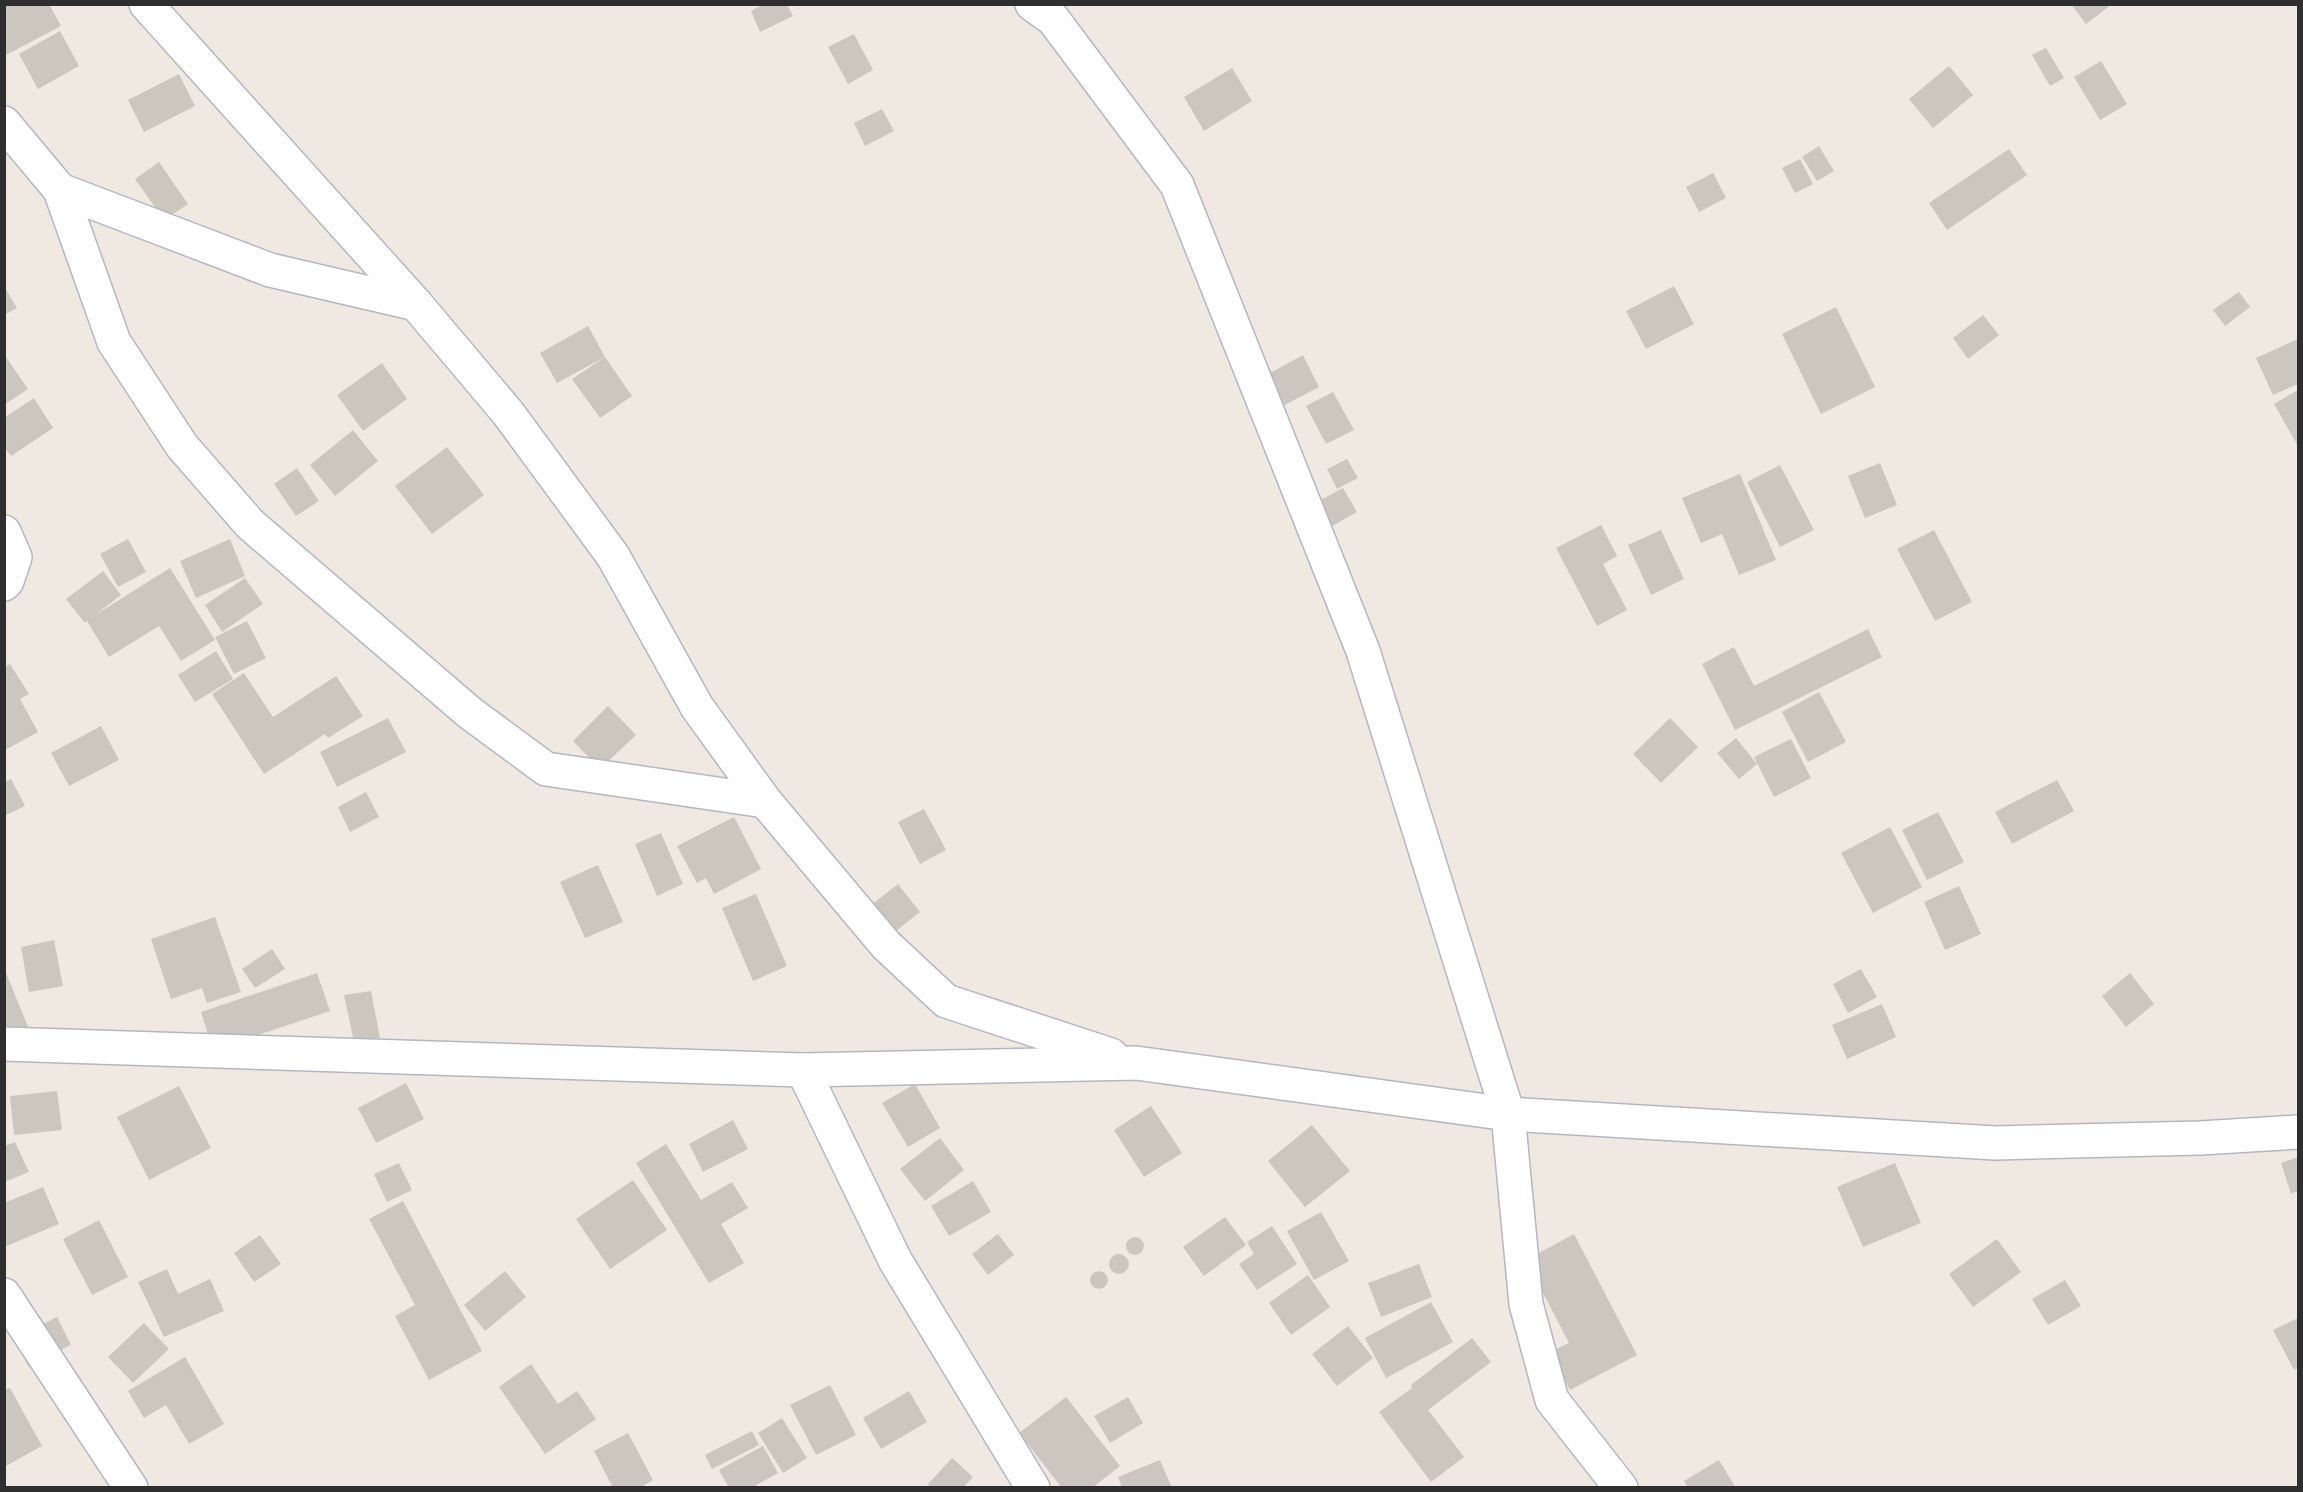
<svg xmlns="http://www.w3.org/2000/svg" width="2303" height="1492" font-family="Raleway,sans-serif">
  <rect width="100%" height="100%" fill="#efe9e1"/>
  <g fill="#cbc7bf">
    <path d="M 4,4 L 49,4 L 61,26 L 4,56 Z"/>
    <path d="M 764,4 L 787,4 L 793,16 L 760,32 L 751,11 Z"/>
    <path d="M 2071,4 L 2112,4 L 2086,24 Z"/>
    <path d="M 60,31 L 79,66 L 38,89 L 19,54 Z"/>
    <path d="M 854,34 L 873,70 L 848,84 L 828,47 Z"/>
    <path d="M 2046,48 L 2064,78 L 2050,86 L 2032,55 Z"/>
    <path d="M 2101,61 L 2127,104 L 2100,120 L 2074,77 Z"/>
    <path d="M 1949,66 L 1973,95 L 1933,128 L 1909,99 Z"/>
    <path d="M 1232,68 L 1252,101 L 1204,131 L 1184,97 Z"/>
    <path d="M 179,74 L 195,106 L 144,132 L 128,100 Z"/>
    <path d="M 882,109 L 894,131 L 865,146 L 854,123 Z"/>
    <path d="M 1819,146 L 1834,171 L 1817,181 L 1802,157 Z"/>
    <path d="M 2009,149 L 2027,175 L 1947,230 L 1929,203 Z"/>
    <path d="M 1800,159 L 1813,184 L 1795,193 L 1782,168 Z"/>
    <path d="M 159,162 L 188,204 L 164,220 L 135,179 Z"/>
    <path d="M 1713,173 L 1726,198 L 1699,212 L 1686,187 Z"/>
    <path d="M 4,286 L 17,308 L 4,315 Z"/>
    <path d="M 1674,286 L 1694,324 L 1646,349 L 1626,311 Z"/>
    <path d="M 2239,292 L 2250,307 L 2225,326 L 2213,310 Z"/>
    <path d="M 1836,307 L 1875,387 L 1821,414 L 1782,334 Z"/>
    <path d="M 1983,315 L 1999,335 L 1968,359 L 1953,338 Z"/>
    <path d="M 588,326 L 605,357 L 557,383 L 540,353 Z"/>
    <path d="M 2298,339 L 2298,384 L 2273,395 L 2256,358 Z"/>
    <path d="M 4,354 L 28,389 L 4,405 Z"/>
    <path d="M 1303,355 L 1319,387 L 1277,409 L 1261,378 Z"/>
    <path d="M 605,357 L 632,396 L 600,418 L 572,379 Z"/>
    <path d="M 382,363 L 407,399 L 363,431 L 337,395 Z"/>
    <path d="M 2298,390 L 2298,446 L 2274,404 Z"/>
    <path d="M 1333,392 L 1354,430 L 1326,444 L 1306,406 Z"/>
    <path d="M 34,398 L 53,428 L 11,456 L 4,447 L 4,418 Z"/>
    <path d="M 353,430 L 378,461 L 335,496 L 310,465 Z"/>
    <path d="M 447,447 L 484,495 L 432,534 L 395,486 Z"/>
    <path d="M 1347,459 L 1358,478 L 1337,489 L 1327,469 Z"/>
    <path d="M 1880,463 L 1897,505 L 1865,518 L 1848,476 Z"/>
    <path d="M 1780,465 L 1814,530 L 1780,547 L 1747,482 Z"/>
    <path d="M 297,468 L 319,501 L 296,516 L 274,484 Z"/>
    <path d="M 1740,474 L 1776,560 L 1739,575 L 1722,534 L 1701,543 L 1682,498 Z"/>
    <path d="M 1343,488 L 1357,512 L 1327,529 L 1313,504 Z"/>
    <path d="M 1601,525 L 1617,556 L 1603,564 L 1627,610 L 1597,626 L 1556,548 Z"/>
    <path d="M 1661,530 L 1684,579 L 1651,595 L 1628,545 Z"/>
    <path d="M 1934,530 L 1972,602 L 1935,621 L 1897,549 Z"/>
    <path d="M 128,539 L 146,572 L 118,587 L 100,554 Z"/>
    <path d="M 230,539 L 245,576 L 196,598 L 180,561 Z"/>
    <path d="M 170,568 L 215,640 L 181,661 L 159,626 L 109,657 L 87,621 L 85,623 L 66,599 L 103,571 L 121,595 L 95,615 Z"/>
    <path d="M 245,578 L 263,604 L 222,632 L 205,605 Z"/>
    <path d="M 247,621 L 266,658 L 234,674 L 215,637 Z"/>
    <path d="M 1868,629 L 1882,657 L 1735,730 L 1702,664 L 1734,647 L 1754,686 Z"/>
    <path d="M 216,651 L 233,679 L 195,702 L 178,675 Z"/>
    <path d="M 10,664 L 29,694 L 20,699 L 38,732 L 5,750 L 5,667 Z"/>
    <path d="M 244,673 L 273,717 L 336,676 L 363,716 L 328,738 L 325,734 L 264,774 L 212,694 Z"/>
    <path d="M 1819,692 L 1846,742 L 1808,762 L 1782,712 Z"/>
    <path d="M 608,706 L 636,735 L 600,769 L 573,741 Z"/>
    <path d="M 388,718 L 406,752 L 337,787 L 320,752 Z"/>
    <path d="M 1670,718 L 1698,747 L 1661,783 L 1633,754 Z"/>
    <path d="M 101,726 L 119,760 L 69,786 L 51,753 Z"/>
    <path d="M 1736,738 L 1757,764 L 1739,779 L 1717,753 Z"/>
    <path d="M 1791,739 L 1811,778 L 1774,797 L 1754,757 Z"/>
    <path d="M 11,779 L 25,806 L 4,816 L 4,782 Z"/>
    <path d="M 2057,780 L 2074,811 L 2012,844 L 1995,812 Z"/>
    <path d="M 366,792 L 379,817 L 350,832 L 338,807 Z"/>
    <path d="M 924,809 L 946,850 L 920,864 L 898,822 Z"/>
    <path d="M 1938,812 L 1964,862 L 1927,880 L 1902,830 Z"/>
    <path d="M 734,817 L 761,869 L 714,894 L 706,878 L 697,883 L 677,846 Z"/>
    <path d="M 1890,827 L 1922,887 L 1873,913 L 1841,853 Z"/>
    <path d="M 661,833 L 683,884 L 657,896 L 635,844 Z"/>
    <path d="M 598,865 L 623,922 L 585,938 L 560,882 Z"/>
    <path d="M 898,884 L 920,912 L 883,941 L 861,913 Z"/>
    <path d="M 1959,886 L 1981,934 L 1945,950 L 1924,902 Z"/>
    <path d="M 756,894 L 787,966 L 753,981 L 722,908 Z"/>
    <path d="M 215,917 L 241,992 L 207,1003 L 202,988 L 171,999 L 151,939 Z"/>
    <path d="M 54,940 L 63,986 L 29,992 L 21,947 Z"/>
    <path d="M 272,949 L 285,969 L 255,988 L 242,969 Z"/>
    <path d="M 4,968 L 29,1029 L 4,1038 Z"/>
    <path d="M 1861,969 L 1877,997 L 1848,1013 L 1833,984 Z"/>
    <path d="M 317,973 L 330,1011 L 213,1050 L 201,1012 Z"/>
    <path d="M 2130,973 L 2154,1004 L 2126,1027 L 2102,996 Z"/>
    <path d="M 371,991 L 380,1038 L 354,1042 L 344,995 Z"/>
    <path d="M 1882,1004 L 1896,1037 L 1847,1059 L 1832,1025 Z"/>
    <path d="M 406,1083 L 424,1119 L 376,1143 L 358,1108 Z"/>
    <path d="M 915,1084 L 940,1128 L 908,1147 L 882,1103 Z"/>
    <path d="M 179,1086 L 211,1148 L 149,1180 L 117,1117 Z"/>
    <path d="M 57,1091 L 62,1130 L 14,1135 L 10,1096 Z"/>
    <path d="M 1151,1106 L 1182,1153 L 1144,1177 L 1114,1130 Z"/>
    <path d="M 733,1120 L 748,1149 L 703,1172 L 689,1144 Z"/>
    <path d="M 1312,1125 L 1350,1171 L 1305,1207 L 1268,1161 Z"/>
    <path d="M 940,1138 L 964,1170 L 925,1201 L 900,1169 Z"/>
    <path d="M 15,1142 L 29,1172 L 4,1182 L 4,1146 Z"/>
    <path d="M 666,1144 L 701,1200 L 732,1182 L 748,1208 L 721,1224 L 744,1263 L 709,1283 L 636,1163 Z"/>
    <path d="M 2298,1157 L 2298,1191 L 2291,1194 L 2281,1163 Z"/>
    <path d="M 399,1163 L 412,1190 L 387,1202 L 374,1174 Z"/>
    <path d="M 1895,1163 L 1921,1223 L 1863,1247 L 1837,1187 Z"/>
    <path d="M 633,1180 L 667,1230 L 610,1269 L 576,1219 Z"/>
    <path d="M 973,1181 L 991,1212 L 949,1236 L 931,1206 Z"/>
    <path d="M 43,1187 L 59,1224 L 4,1247 L 4,1203 Z"/>
    <path d="M 403,1201 L 482,1351 L 429,1380 L 395,1316 L 415,1305 L 369,1219 Z"/>
    <path d="M 1321,1212 L 1349,1261 L 1314,1280 L 1287,1231 Z"/>
    <path d="M 1225,1217 L 1246,1245 L 1204,1276 L 1183,1247 Z"/>
    <path d="M 99,1220 L 128,1277 L 92,1295 L 63,1239 Z"/>
    <path d="M 1272,1226 L 1297,1264 L 1257,1290 L 1239,1264 L 1254,1254 L 1247,1242 Z"/>
    <path d="M 998,1234 L 1014,1255 L 988,1275 L 972,1254 Z"/>
    <path d="M 1574,1234 L 1637,1355 L 1570,1390 L 1550,1352 L 1569,1343 L 1526,1260 Z"/>
    <path d="M 260,1235 L 281,1264 L 254,1282 L 234,1253 Z"/>
    <circle cx="1135" cy="1246" r="9"/>
    <path d="M 1997,1239 L 2021,1272 L 1973,1307 L 1949,1274 Z"/>
    <circle cx="1119" cy="1264" r="10"/>
    <path d="M 1419,1264 L 1432,1297 L 1381,1317 L 1368,1283 Z"/>
    <path d="M 167,1269 L 178,1294 L 210,1279 L 224,1311 L 164,1337 L 138,1282 Z"/>
    <circle cx="1099" cy="1280" r="9"/>
    <path d="M 505,1271 L 526,1297 L 485,1331 L 464,1305 Z"/>
    <path d="M 1308,1275 L 1330,1307 L 1291,1335 L 1269,1303 Z"/>
    <path d="M 2065,1280 L 2081,1306 L 2048,1325 L 2032,1299 Z"/>
    <path d="M 1431,1302 L 1453,1342 L 1386,1378 L 1365,1338 Z"/>
    <path d="M 57,1317 L 71,1345 L 28,1366 L 15,1338 Z"/>
    <path d="M 2298,1318 L 2298,1368 L 2294,1370 L 2273,1330 Z"/>
    <path d="M 144,1323 L 169,1349 L 133,1383 L 108,1357 Z"/>
    <path d="M 1348,1326 L 1373,1358 L 1337,1386 L 1312,1354 Z"/>
    <path d="M 1472,1338 L 1491,1362 L 1428,1410 L 1464,1457 L 1431,1482 L 1379,1412 L 1412,1388 L 1411,1385 Z"/>
    <path d="M 185,1357 L 224,1424 L 189,1444 L 166,1405 L 144,1418 L 128,1391 Z"/>
    <path d="M 531,1364 L 558,1404 L 577,1391 L 596,1419 L 545,1454 L 499,1387 Z"/>
    <path d="M 830,1385 L 856,1435 L 816,1455 L 790,1405 Z"/>
    <path d="M 10,1388 L 42,1446 L 4,1467 L 4,1390 Z"/>
    <path d="M 909,1391 L 927,1422 L 881,1449 L 863,1418 Z"/>
    <path d="M 1066,1397 L 1120,1466 L 1092,1488 L 1062,1488 L 1019,1433 Z"/>
    <path d="M 1128,1397 L 1143,1423 L 1110,1443 L 1094,1416 Z"/>
    <path d="M 782,1418 L 807,1458 L 783,1473 L 758,1433 Z"/>
    <path d="M 752,1431 L 759,1445 L 712,1469 L 705,1455 Z"/>
    <path d="M 628,1433 L 653,1480 L 639,1488 L 613,1488 L 594,1451 Z"/>
    <path d="M 763,1446 L 778,1473 L 751,1488 L 729,1488 L 719,1470 Z"/>
    <path d="M 952,1458 L 973,1477 L 963,1488 L 932,1488 L 928,1484 Z"/>
    <path d="M 1160,1460 L 1172,1488 L 1122,1488 L 1118,1477 Z"/>
    <path d="M 1719,1460 L 1736,1488 L 1688,1488 L 1684,1481 Z"/>
  </g>
  <g fill="none" stroke-linecap="round" stroke-linejoin="round">
    <defs>
      <g id="minor">
        <path d="M 146,4 L 416,304 L 508,413 L 613,556 L 697,707 L 765,801 L 886,945 L 946,1001 L 1111,1055"/>
        <path d="M 1032,4 L 1053,19 L 1177,185 L 1363,651 L 1508,1114 L 1526,1304 L 1552,1400 L 1621,1488"/>
        <path d="M 4,123 L 60,190 L 270,270 L 416,304"/>
        <path d="M 60,190 L 114,342 L 182,446 L 250,524 L 470,713 L 546,769 L 765,801"/>
        <path d="M 4,532 L 15,557 L 7,581 L 4,584"/>
        <path d="M 4,1044 L 803,1070 L 1136,1063 L 1508,1114 L 1995,1143 L 2200,1138 L 2298,1132"/>
        <path d="M 803,1070 L 895,1260 L 1033,1488"/>
        <path d="M 4,1295 L 131,1488"/>
      </g>
    </defs>
    <use href="#minor" stroke="#b4b7c1" stroke-width="36"/>
    <use href="#minor" stroke="#fff" stroke-width="33"/>
  </g>
  <rect width="2303" height="1492" fill="none" stroke="#2e2e2e" stroke-width="12"/>
</svg>
